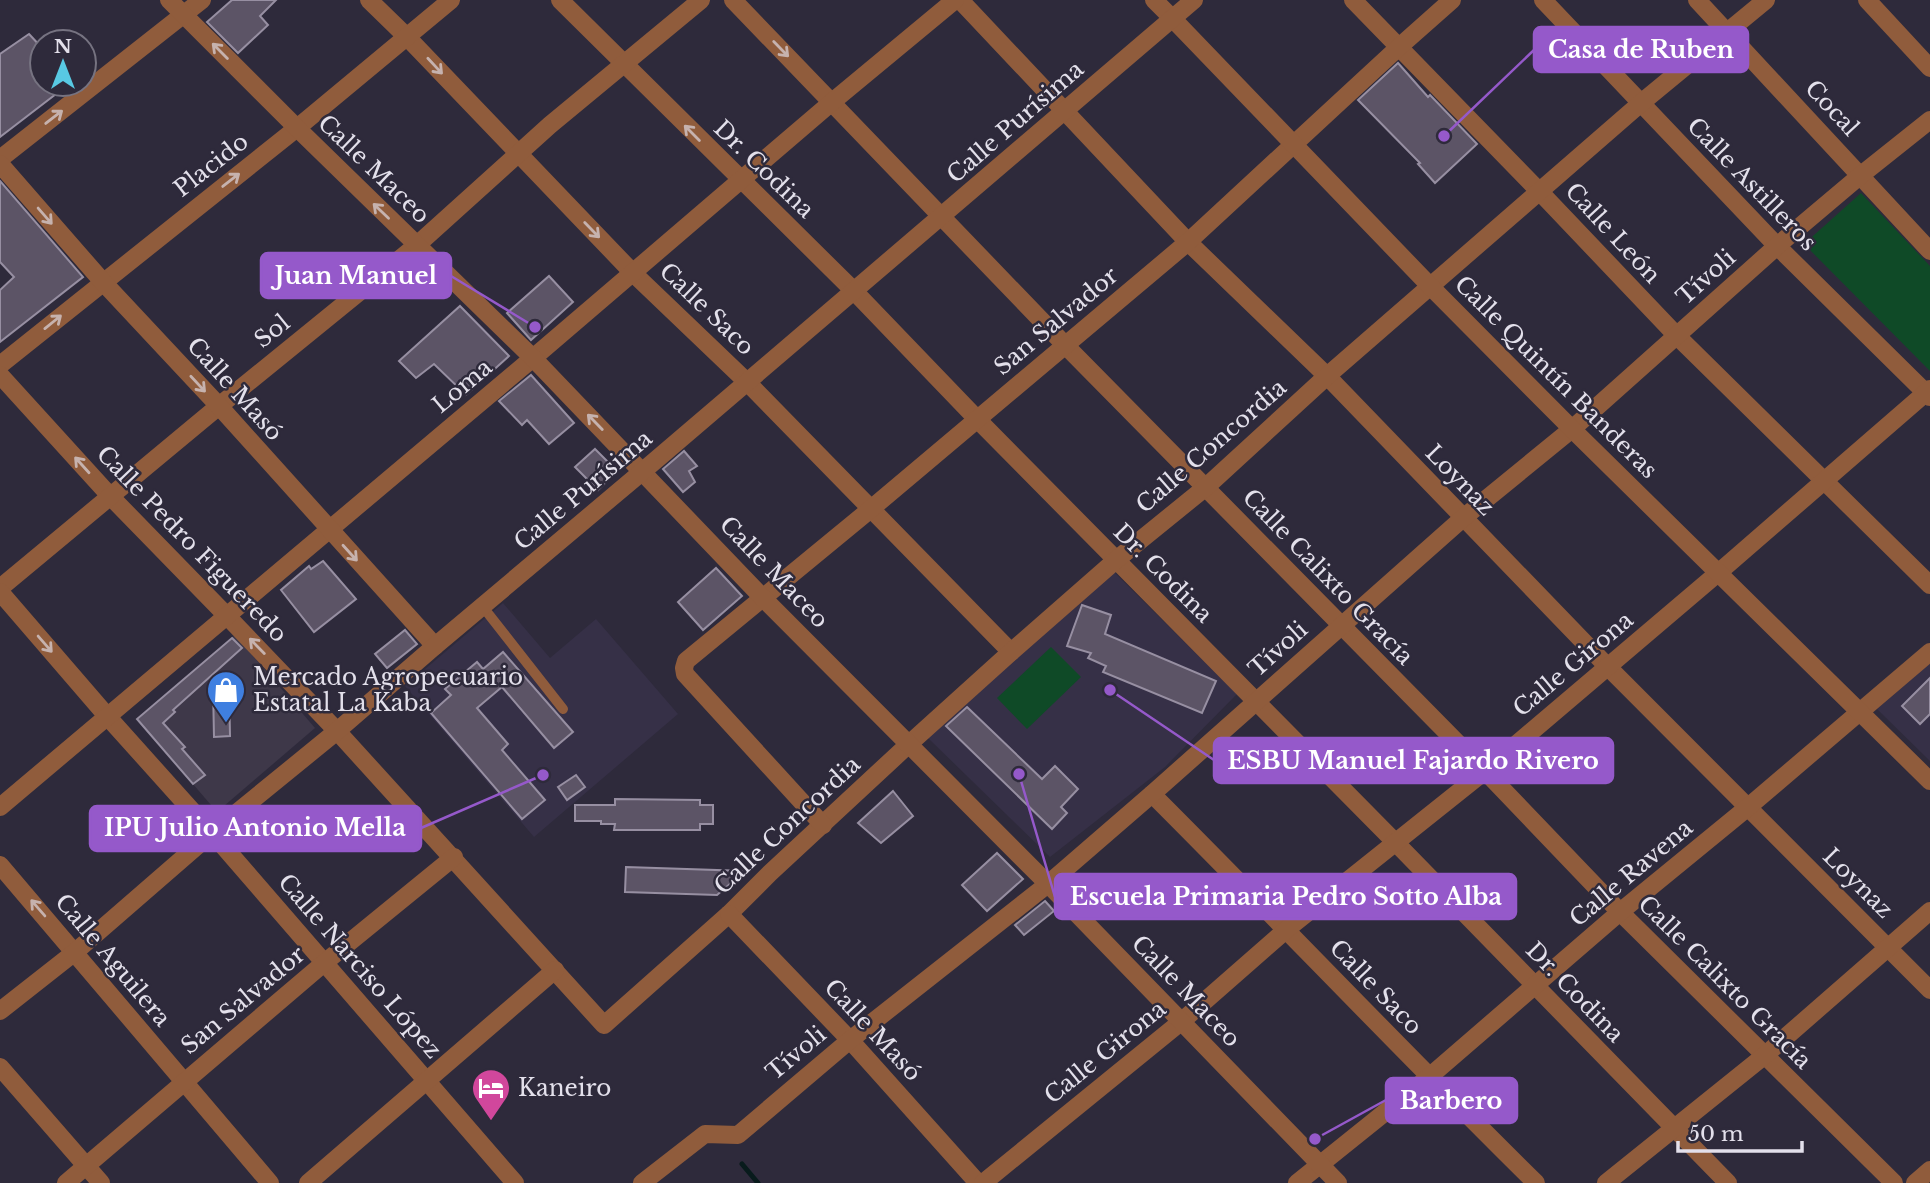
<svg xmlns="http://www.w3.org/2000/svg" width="1930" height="1183" font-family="'Libre Baskerville',serif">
  <rect width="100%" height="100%" fill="#2e2a3b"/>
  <path fill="#3e3849" d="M 235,635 L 315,728 L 217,812 L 137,719 Z"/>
  <g fill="#363047">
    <path d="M 1113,571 L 1237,694 L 1165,767 L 1050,857 L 927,737 Z"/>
    <path d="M 503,603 L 550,658 L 596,619 L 678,714 L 534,837 L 405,686 Z"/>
    <path d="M 1930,663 L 1930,761 L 1877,709 Z"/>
  </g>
  <g fill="#0f4a27">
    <path d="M 1861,193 L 1930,266 L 1930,371 L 1804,244 Z"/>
    <path d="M 1051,647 L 1081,677 L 1027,729 L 997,698 Z"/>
  </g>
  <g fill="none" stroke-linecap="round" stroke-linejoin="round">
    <path stroke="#081b1c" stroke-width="5" d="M 742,1164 L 758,1183"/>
  </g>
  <g fill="#5c5466" stroke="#978fa2" stroke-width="2">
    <path d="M 232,0 L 276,0 L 260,16 L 268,25 L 238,53 L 207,22 Z"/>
    <path d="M 29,34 L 42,48 L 42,84 L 69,84 L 0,137 L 0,54 Z"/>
    <path d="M 1398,63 L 1428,97 L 1430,95 L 1477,144 L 1435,183 L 1418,164 L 1420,163 L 1358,100 Z"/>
    <path d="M 0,181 L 83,277 L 0,342 L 0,290 L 14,277 L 0,262 Z"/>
    <path d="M 549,276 L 573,302 L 531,340 L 507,313 Z"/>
    <path d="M 460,306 L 509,356 L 466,395 L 434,364 L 416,378 L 399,361 Z"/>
    <path d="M 531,375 L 574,423 L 549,444 L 527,420 L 522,425 L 499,401 Z"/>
    <path d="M 595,449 L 617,471 L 598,490 L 575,467 Z"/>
    <path d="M 684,451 L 697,466 L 689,471 L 695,482 L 683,492 L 663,469 Z"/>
    <path d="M 323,561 L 356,599 L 314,632 L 281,590 L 309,566 L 311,569 Z"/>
    <path d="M 716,568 L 742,596 L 703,630 L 678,602 Z"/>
    <path d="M 1082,605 L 1111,615 L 1105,634 L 1216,681 L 1202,713 L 1103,672 L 1106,666 L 1088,658 L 1091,653 L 1067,646 Z"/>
    <path d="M 405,630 L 417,644 L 387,668 L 375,654 Z"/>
    <path d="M 232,638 L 242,648 L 173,710 L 175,712 L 163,723 L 185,747 L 182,749 L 205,775 L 193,784 L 137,719 Z"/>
    <path d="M 503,652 L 573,732 L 554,748 L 502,687 L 477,708 L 508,744 L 502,750 L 545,800 L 522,819 L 431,713 L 451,695 L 445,689 L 477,662 L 483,669 Z"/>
    <path d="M 1930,678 L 1930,714 L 1920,724 L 1902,706 Z"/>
    <path d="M 229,686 L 230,736 L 214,737 L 213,687 Z"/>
    <path d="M 967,707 L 1042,779 L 1055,766 L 1078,789 L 1061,807 L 1067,813 L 1052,829 L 946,726 Z"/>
    <path d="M 576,775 L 585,787 L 567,800 L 558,787 Z"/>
    <path d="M 893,791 L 913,816 L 881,843 L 858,823 Z"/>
    <path d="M 615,799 L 700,800 L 700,805 L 713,805 L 713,824 L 700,824 L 700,830 L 614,830 L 615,824 L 601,824 L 601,821 L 575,821 L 575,805 L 615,805 Z"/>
    <path d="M 997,853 L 1023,879 L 987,911 L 962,885 Z"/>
    <path d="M 626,867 L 745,871 L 717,895 L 625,892 Z"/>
    <path d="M 1045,901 L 1054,911 L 1024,935 L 1015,925 Z"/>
  </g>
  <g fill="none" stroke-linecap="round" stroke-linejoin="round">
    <path stroke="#905c3c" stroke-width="10" d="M 483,607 L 563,709"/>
    <g stroke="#905c3c" stroke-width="18">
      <path d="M 369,0 L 407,37 L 633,273 L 747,382 L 1011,652"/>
      <path d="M 560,0 L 853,290 L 977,419 L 1396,843 L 1728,1183"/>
      <path d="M 733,0 L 1066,346 L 1485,771 L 1620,912 L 1894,1183"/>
      <path d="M 960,0 L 1188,242 L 1327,376 L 1607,666 L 1930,990"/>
      <path d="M 1154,0 L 1172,18"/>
      <path d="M 1353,0 L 1540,192 L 1677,336 L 1930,585"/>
      <path d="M 1543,0 L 1777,246 L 1930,397"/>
      <path d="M 1697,0 L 1930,251"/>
      <path d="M 1867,0 L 1930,68"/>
      <path d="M 0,159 L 202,0"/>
      <path d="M 0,365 L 297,128 L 451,0"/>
      <path d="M 0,375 L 111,497 L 227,616 L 337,731 L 604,1025 L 729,914 L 770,873 L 909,744 L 1011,652 L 1116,560 L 1206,487 L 1327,376 L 1641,103 L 1766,0"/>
      <path d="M 0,588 L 219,406 L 417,245 L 550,125 L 701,0"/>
      <path d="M 0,592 L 107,716 L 212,833 L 515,1183"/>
      <path d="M 1152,794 C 1281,923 1406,1055 1536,1183"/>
      <path d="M 0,807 L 533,358 L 832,102 L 955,0"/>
      <path d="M 823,825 L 685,674 L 684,668 L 686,661 L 872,508 L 1188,242 L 1399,47 L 1452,0"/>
      <path d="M 0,865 L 270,1183"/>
      <path d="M 729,914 L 850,1040 L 978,1183"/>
      <path d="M 0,1067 L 101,1183"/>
      <path d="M 66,1183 L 324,963 L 454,857"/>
      <path d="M 308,1183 L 555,970"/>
      <path d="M 642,1183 L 705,1134 L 738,1135 L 850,1040 L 1048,884 L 1152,794 L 1463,518 L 1572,429 L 1777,246 L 1861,175 L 1930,120"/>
      <path d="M 983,1183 L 1182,1021 L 1287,929 L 1485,771 L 1718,573 L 1930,389"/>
      <path d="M 1297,1183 L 1429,1077 L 1620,912 L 1747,808 L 1930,652"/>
      <path d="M 1606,1183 L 1764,1056 L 1930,911"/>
      <path d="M 1915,1183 L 1930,1170"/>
    </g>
    <g stroke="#905c3c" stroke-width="18">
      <path d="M 169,0 L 297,128 L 533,358 L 763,598 L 1048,884 L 1338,1183"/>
      <path d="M 1172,18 L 1431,287 L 1572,429 L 1930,781"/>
      <path d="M 0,164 L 103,282 L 219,406 L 435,646"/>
      <path d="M 0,1011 L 75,952 L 212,833 L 337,731 L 435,646 L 643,471 L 1194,0"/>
    </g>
  </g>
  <defs><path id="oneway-shaft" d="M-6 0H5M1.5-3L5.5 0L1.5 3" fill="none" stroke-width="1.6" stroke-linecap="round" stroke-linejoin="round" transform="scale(1.75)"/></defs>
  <g stroke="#c6b2ae">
    <use href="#oneway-shaft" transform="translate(781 49) rotate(46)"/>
    <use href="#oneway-shaft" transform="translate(220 51) rotate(-135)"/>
    <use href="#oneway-shaft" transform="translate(435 66) rotate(47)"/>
    <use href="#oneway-shaft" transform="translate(54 117) rotate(-38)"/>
    <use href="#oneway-shaft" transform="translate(692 133) rotate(-135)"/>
    <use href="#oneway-shaft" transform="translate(231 180) rotate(-38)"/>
    <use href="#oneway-shaft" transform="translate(381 211) rotate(-136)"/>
    <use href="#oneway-shaft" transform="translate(45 216) rotate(49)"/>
    <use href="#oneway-shaft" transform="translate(592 230) rotate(46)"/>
    <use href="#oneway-shaft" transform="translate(53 322) rotate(-39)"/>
    <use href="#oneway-shaft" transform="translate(198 384) rotate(47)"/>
    <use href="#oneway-shaft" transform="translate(595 422) rotate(-134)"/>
    <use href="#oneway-shaft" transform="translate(82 465) rotate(-132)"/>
    <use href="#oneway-shaft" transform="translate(350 553) rotate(48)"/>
    <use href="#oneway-shaft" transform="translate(45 644) rotate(49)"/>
    <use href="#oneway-shaft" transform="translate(257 646) rotate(-134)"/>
    <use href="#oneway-shaft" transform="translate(38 908) rotate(-131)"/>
  </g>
  <defs>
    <symbol id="shop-pin" viewBox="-11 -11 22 30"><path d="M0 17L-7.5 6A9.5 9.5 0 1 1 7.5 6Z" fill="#3f7fe0" stroke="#2e2a3b"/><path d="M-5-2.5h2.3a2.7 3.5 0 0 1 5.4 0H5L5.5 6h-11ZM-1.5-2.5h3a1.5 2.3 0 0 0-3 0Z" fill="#fff"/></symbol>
    <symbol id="hotel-pin" viewBox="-11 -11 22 30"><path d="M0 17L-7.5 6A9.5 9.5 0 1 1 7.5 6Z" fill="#d1479c" stroke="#2e2a3b"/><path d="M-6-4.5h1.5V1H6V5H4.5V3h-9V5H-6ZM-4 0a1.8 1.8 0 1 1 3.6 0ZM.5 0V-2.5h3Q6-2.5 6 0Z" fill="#fff"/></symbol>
  </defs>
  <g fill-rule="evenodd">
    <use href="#shop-pin" x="204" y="668" width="44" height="60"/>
    <use href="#hotel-pin" x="469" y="1066" width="44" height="60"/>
  </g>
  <g text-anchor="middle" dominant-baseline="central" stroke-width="5" stroke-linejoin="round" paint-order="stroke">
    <g font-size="23" fill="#e3e0eb" stroke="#2e2a3b">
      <text transform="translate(1832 108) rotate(47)">Cocal</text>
      <text transform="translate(1015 122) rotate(-41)">Calle Purísima</text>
      <text transform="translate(211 165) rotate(-38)">Placido</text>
      <text transform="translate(374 169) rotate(44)">Calle Maceo</text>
      <text transform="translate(764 169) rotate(44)">Dr. Codina</text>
      <text transform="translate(1752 184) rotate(46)">Calle Astilleros</text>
      <text transform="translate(1613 233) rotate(47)">Calle León</text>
      <text transform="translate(1706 277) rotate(-42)">Tívoli</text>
      <text transform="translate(707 309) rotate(44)">Calle Saco</text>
      <text transform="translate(1056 321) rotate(-40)">San Salvador</text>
      <text transform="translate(272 331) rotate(-39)">Sol</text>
      <text transform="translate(1556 377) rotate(45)">Calle Quintín Banderas</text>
      <text transform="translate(462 386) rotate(-40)">Loma</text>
      <text transform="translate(235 389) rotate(48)">Calle Masó</text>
      <text transform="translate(1211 446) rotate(-41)">Calle Concordia</text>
      <text transform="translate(1460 480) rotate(46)">Loynaz</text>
      <text transform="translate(583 490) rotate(-40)">Calle Purísima</text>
      <text transform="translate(192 544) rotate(46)">Calle Pedro Figueredo</text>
      <text transform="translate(774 572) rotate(46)">Calle Maceo</text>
      <text transform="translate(1163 573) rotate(45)">Dr. Codina</text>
      <text transform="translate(1328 577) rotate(46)">Calle Calixto Gracía</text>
      <text transform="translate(1278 649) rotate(-42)">Tívoli</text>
      <text transform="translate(1573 664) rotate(-40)">Calle Girona</text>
      <text transform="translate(787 825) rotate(-43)">Calle Concordia</text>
      <text transform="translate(1631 873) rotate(-40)">Calle Ravena</text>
      <text transform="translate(1858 883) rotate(45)">Loynaz</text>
      <text transform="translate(113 960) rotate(50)">Calle Aguilera</text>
      <text transform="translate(360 966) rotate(49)">Calle Narciso López</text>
      <text transform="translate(1725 982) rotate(45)">Calle Calixto Gracía</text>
      <text transform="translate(1376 987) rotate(46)">Calle Saco</text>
      <text transform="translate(1186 991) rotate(46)">Calle Maceo</text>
      <text transform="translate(1575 992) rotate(46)">Dr. Codina</text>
      <text transform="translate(243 1000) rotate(-40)">San Salvador</text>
      <text transform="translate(873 1030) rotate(47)">Calle Masó</text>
      <text transform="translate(1105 1052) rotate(-39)">Calle Girona</text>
      <text transform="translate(796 1053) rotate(-40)">Tívoli</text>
    </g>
    <g font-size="23" fill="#e3e0eb" stroke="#2e2a3b" text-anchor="start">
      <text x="253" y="677">Mercado Agropecuario<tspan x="253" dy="26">Estatal La Kaba</tspan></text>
      <text x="518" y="1088">Kaneiro</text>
    </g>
  </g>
  <path fill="none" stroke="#9559ca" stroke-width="2.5" d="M1444 136L1534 50M535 327L451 276M1110 690L1214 760M543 775L421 828M1019 774L1055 897M1315 1139L1386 1100"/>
  <g fill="#9559ca" stroke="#2e2a3b" stroke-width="2.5">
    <circle cx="1444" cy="136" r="7"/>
    <circle cx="535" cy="327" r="7"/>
    <circle cx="1110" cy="690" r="7"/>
    <circle cx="543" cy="775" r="7"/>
    <circle cx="1019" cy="774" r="7"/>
    <circle cx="1315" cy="1139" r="7"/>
  </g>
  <g fill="#9559ca" stroke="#9559ca" stroke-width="2.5">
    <rect x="1534" y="27" width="214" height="45" rx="7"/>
    <rect x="261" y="253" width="190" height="45" rx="7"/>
    <rect x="1214" y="738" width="399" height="45" rx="7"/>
    <rect x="90" y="806" width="331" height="45" rx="7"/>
    <rect x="1055" y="874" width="461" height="45" rx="7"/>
    <rect x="1386" y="1078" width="131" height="45" rx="7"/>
  </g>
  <g font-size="24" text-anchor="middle" font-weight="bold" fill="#fff">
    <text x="1641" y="58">Casa de Ruben</text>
    <text x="356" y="284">Juan Manuel</text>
    <text x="1413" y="769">ESBU Manuel Fajardo Rivero</text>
    <text x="255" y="836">IPU Julio Antonio Mella</text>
    <text x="1286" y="905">Escuela Primaria Pedro Sotto Alba</text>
    <text x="1451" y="1109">Barbero</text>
  </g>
  <g transform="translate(63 63)"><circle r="33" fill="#2e2a3b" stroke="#767381" stroke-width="2"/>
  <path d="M0-5L12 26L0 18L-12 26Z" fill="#58c9e3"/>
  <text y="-10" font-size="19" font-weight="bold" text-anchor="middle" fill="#e3e0eb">N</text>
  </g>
  <path d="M1678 1141v10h124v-10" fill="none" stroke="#e3e0eb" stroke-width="3.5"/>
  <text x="1688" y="1141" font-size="21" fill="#e3e0eb" stroke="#2e2a3b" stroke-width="5" paint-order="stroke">50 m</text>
</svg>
